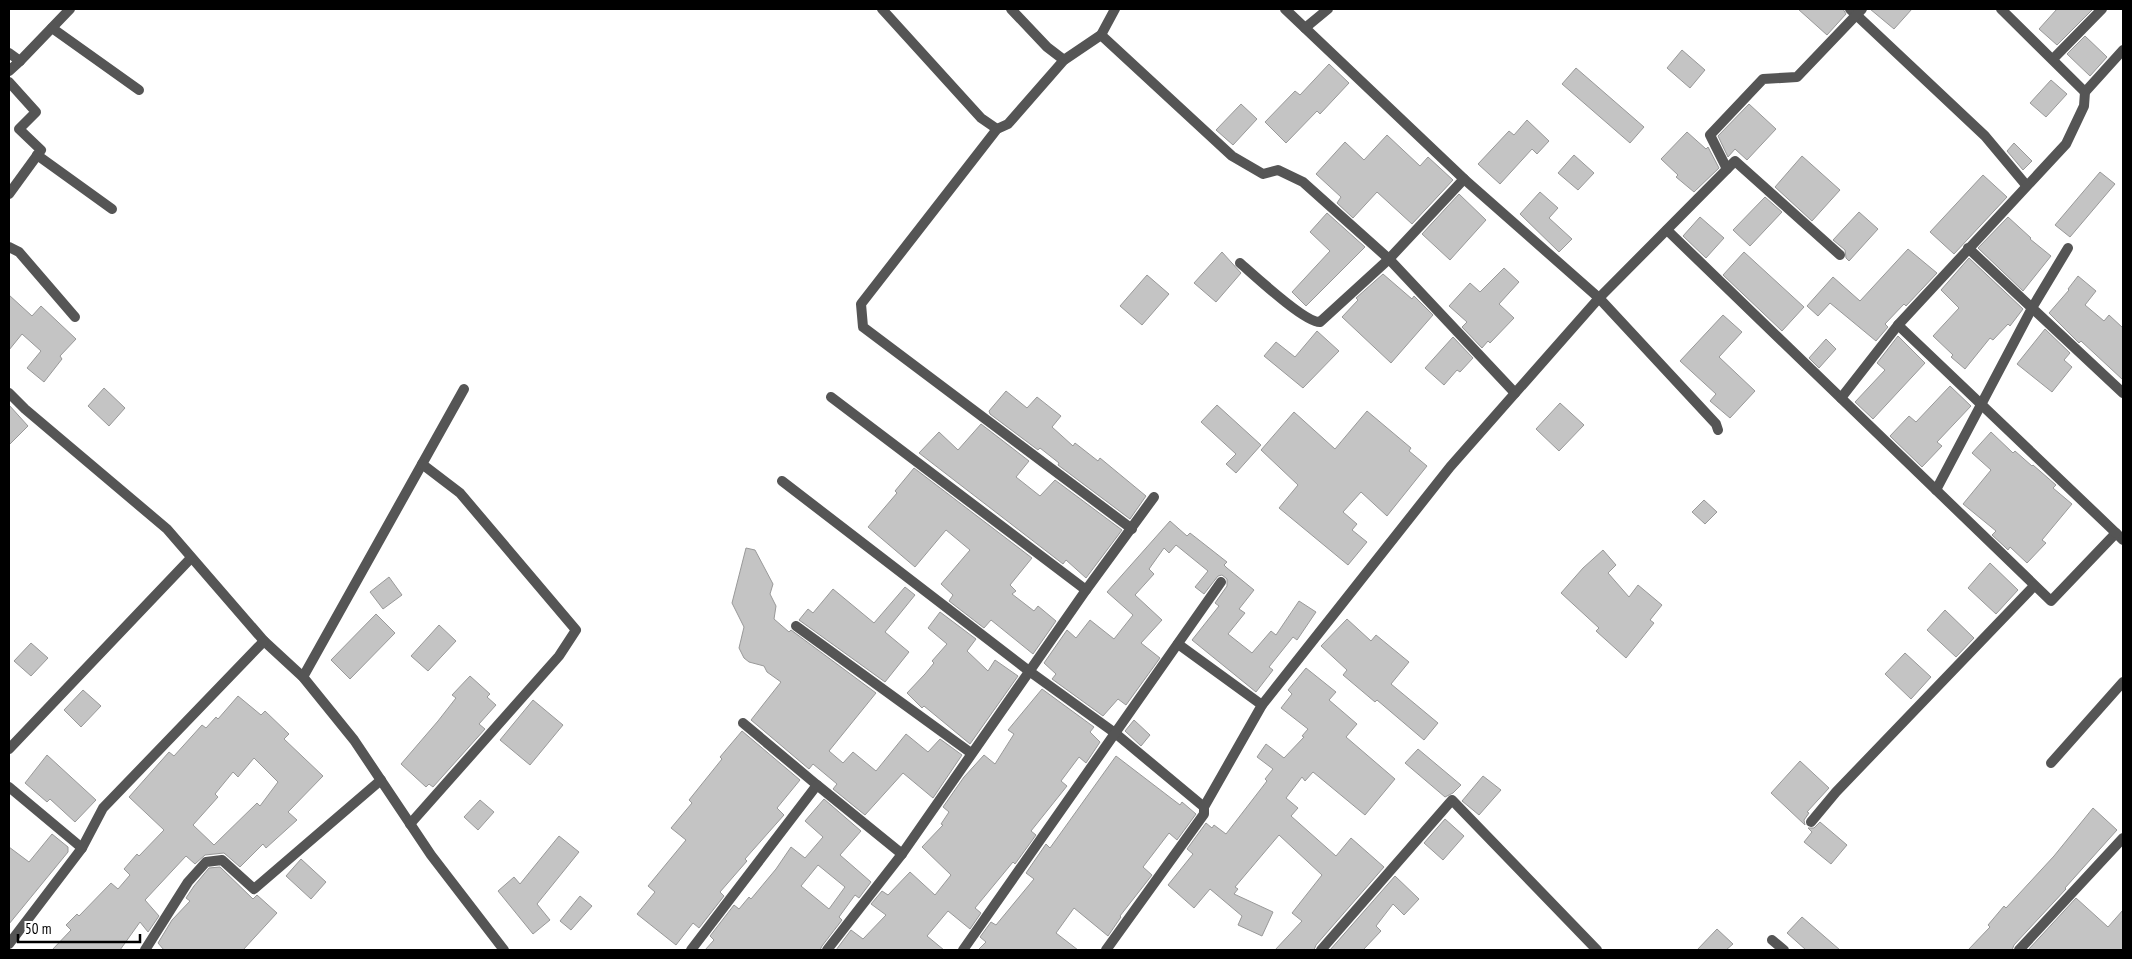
<svg xmlns="http://www.w3.org/2000/svg" width="2132" height="959" font-family="'PT Sans Narrow',sans-serif">
  <rect width="100%" height="100%" fill="#fff"/>
  <g fill="#c4c4c4" stroke="#999" fill-rule="evenodd">
    <path d="M 1798,9 L 1843,9 L 1846,14 L 1827,35 Z"/>
    <path d="M 1870,9 L 1912,9 L 1894,29 Z"/>
    <path d="M 2057,9 L 2093,9 L 2057,45 L 2039,29 Z"/>
    <path d="M 2085,36 L 2107,57 L 2090,76 L 2067,54 Z"/>
    <path d="M 1682,50 L 1705,70 L 1690,88 L 1667,68 Z"/>
    <path d="M 1329,64 L 1349,83 L 1320,114 L 1317,111 L 1286,143 L 1265,122 L 1295,91 L 1300,95 Z"/>
    <path d="M 1576,68 L 1644,127 L 1630,143 L 1562,84 Z"/>
    <path d="M 2051,80 L 2067,94 L 2046,117 L 2030,103 Z"/>
    <path d="M 1241,104 L 1257,119 L 1233,145 L 1216,130 Z"/>
    <path d="M 1749,104 L 1776,129 L 1747,160 L 1735,149 L 1728,157 L 1718,136 Z"/>
    <path d="M 1527,120 L 1549,141 L 1537,154 L 1532,149 L 1500,184 L 1478,164 L 1509,131 L 1514,135 Z"/>
    <path d="M 1687,132 L 1706,149 L 1708,147 L 1719,168 L 1694,192 L 1676,177 L 1678,175 L 1661,159 Z"/>
    <path d="M 1387,135 L 1420,166 L 1428,157 L 1453,180 L 1412,224 L 1377,192 L 1353,218 L 1337,203 L 1341,197 L 1316,174 L 1345,142 L 1364,160 Z"/>
    <path d="M 2014,143 L 2032,161 L 2023,170 L 2007,151 Z"/>
    <path d="M 1574,155 L 1594,173 L 1578,190 L 1558,173 Z"/>
    <path d="M 1802,156 L 1840,190 L 1812,221 L 1775,187 Z"/>
    <path d="M 2100,172 L 2115,184 L 2070,237 L 2055,225 Z"/>
    <path d="M 1983,175 L 2007,197 L 1954,254 L 1930,232 Z"/>
    <path d="M 1540,192 L 1558,208 L 1549,218 L 1572,239 L 1559,252 L 1520,214 Z"/>
    <path d="M 1459,194 L 1486,220 L 1450,260 L 1422,234 Z"/>
    <path d="M 1765,197 L 1782,212 L 1750,246 L 1733,230 Z"/>
    <path d="M 1859,212 L 1878,229 L 1849,261 L 1846,258 L 1845,250 L 1833,240 Z"/>
    <path d="M 1327,213 L 1365,247 L 1306,306 L 1292,292 L 1330,251 L 1310,232 Z"/>
    <path d="M 1700,217 L 1724,238 L 1706,258 L 1683,236 Z"/>
    <path d="M 2008,217 L 2031,238 L 2030,239 L 2051,256 L 2023,291 L 1978,248 Z"/>
    <path d="M 1908,249 L 1937,273 L 1906,306 L 1904,304 L 1885,324 L 1888,327 L 1876,341 L 1830,303 L 1818,316 L 1807,306 L 1833,277 L 1860,301 Z"/>
    <path d="M 1222,252 L 1241,273 L 1216,302 L 1194,283 Z"/>
    <path d="M 1744,252 L 1804,307 L 1782,331 L 1723,275 Z"/>
    <path d="M 1969,258 L 2023,309 L 2010,326 L 2008,324 L 1993,340 L 1990,338 L 1965,369 L 1951,357 L 1953,355 L 1933,336 L 1959,308 L 1941,290 Z"/>
    <path d="M 1504,268 L 1519,282 L 1499,304 L 1514,318 L 1490,343 L 1488,341 L 1482,348 L 1462,327 L 1467,322 L 1449,306 L 1470,283 L 1480,292 Z"/>
    <path d="M 1383,274 L 1412,299 L 1414,296 L 1433,315 L 1391,363 L 1342,317 L 1358,300 L 1356,298 Z"/>
    <path d="M 1147,275 L 1169,294 L 1142,325 L 1120,306 Z"/>
    <path d="M 2078,276 L 2096,291 L 2085,305 L 2104,321 L 2109,315 L 2123,328 L 2123,380 L 2081,341 L 2079,343 L 2049,313 L 2069,290 L 2068,289 Z"/>
    <path d="M 9,295 L 32,316 L 41,306 L 76,339 L 60,356 L 62,359 L 44,382 L 27,368 L 41,351 L 22,334 L 9,350 Z"/>
    <path d="M 1723,315 L 1742,332 L 1719,357 L 1755,391 L 1730,418 L 1710,401 L 1716,394 L 1680,361 Z"/>
    <path d="M 2045,329 L 2070,353 L 2064,360 L 2072,367 L 2052,392 L 2017,364 Z"/>
    <path d="M 1317,331 L 1339,351 L 1303,388 L 1264,356 L 1276,342 L 1295,357 Z"/>
    <path d="M 1898,336 L 1925,363 L 1873,419 L 1855,402 L 1885,370 L 1877,363 Z"/>
    <path d="M 1453,337 L 1473,358 L 1460,372 L 1457,370 L 1444,385 L 1425,368 Z"/>
    <path d="M 1826,339 L 1836,349 L 1819,368 L 1809,358 Z"/>
    <path d="M 1950,386 L 1971,406 L 1937,442 L 1942,446 L 1922,467 L 1890,436 L 1909,416 L 1916,422 Z"/>
    <path d="M 104,388 L 125,408 L 109,426 L 88,406 Z"/>
    <path d="M 1006,391 L 1027,408 L 1037,397 L 1061,416 L 1052,427 L 1062,436 L 1073,446 L 1075,443 L 1098,461 L 1100,458 L 1146,496 L 1130,519 L 1058,465 L 1059,463 L 1040,448 L 1038,450 L 990,414 L 989,411 Z"/>
    <path d="M 1560,403 L 1584,425 L 1559,451 L 1536,429 Z"/>
    <path d="M 9,405 L 28,426 L 9,445 Z"/>
    <path d="M 1217,405 L 1261,445 L 1236,473 L 1226,464 L 1236,454 L 1201,422 Z"/>
    <path d="M 1367,411 L 1411,448 L 1409,451 L 1427,466 L 1387,516 L 1361,492 L 1343,512 L 1357,524 L 1352,530 L 1367,542 L 1348,565 L 1279,508 L 1298,485 L 1261,450 L 1294,412 L 1335,449 Z"/>
    <path d="M 981,424 L 1029,461 L 1016,477 L 1040,496 L 1055,480 L 1122,530 L 1086,578 L 1066,560 L 1063,564 L 919,453 L 939,432 L 958,450 Z"/>
    <path d="M 1991,432 L 2013,453 L 2015,451 L 2032,466 L 2033,465 L 2056,485 L 2053,488 L 2072,504 L 2042,540 L 2046,543 L 2027,563 L 2010,547 L 2008,550 L 2005,547 L 1992,535 L 1996,531 L 1963,504 L 1991,470 L 1972,453 Z"/>
    <path d="M 914,468 L 1032,558 L 1010,585 L 1016,591 L 1012,594 L 1034,611 L 1038,606 L 1056,621 L 1033,654 L 991,620 L 984,628 L 949,601 L 953,595 L 941,584 L 970,550 L 946,530 L 915,567 L 868,527 L 897,493 L 895,491 Z"/>
    <path d="M 1704,500 L 1717,512 L 1705,524 L 1692,512 Z"/>
    <path d="M 1170,521 L 1187,536 L 1190,533 L 1227,562 L 1224,565 L 1227,568 L 1254,590 L 1239,609 L 1245,613 L 1228,634 L 1252,653 L 1271,631 L 1276,635 L 1299,601 L 1316,612 L 1297,640 L 1293,637 L 1269,667 L 1273,670 L 1256,692 L 1192,640 L 1219,606 L 1215,603 L 1227,586 L 1227,579 L 1222,575 L 1218,576 L 1204,594 L 1195,587 L 1208,571 L 1176,545 L 1169,553 L 1164,548 L 1149,569 L 1154,574 L 1135,595 L 1162,620 L 1141,643 L 1160,658 L 1126,705 L 1118,699 L 1103,716 L 1052,679 L 1056,674 L 1044,663 L 1067,630 L 1076,638 L 1090,620 L 1114,639 L 1133,615 L 1107,592 Z"/>
    <path d="M 746,548 L 755,550 L 773,584 L 770,594 L 776,606 L 774,619 L 789,632 L 791,630 L 876,693 L 829,751 L 843,763 L 853,752 L 876,771 L 906,734 L 928,752 L 940,739 L 962,755 L 933,798 L 903,773 L 865,815 L 833,789 L 837,784 L 813,764 L 809,769 L 751,720 L 781,682 L 767,672 L 764,666 L 749,662 L 744,658 L 739,648 L 744,627 L 732,603 Z"/>
    <path d="M 1603,550 L 1616,565 L 1608,573 L 1629,597 L 1638,585 L 1662,605 L 1650,620 L 1654,623 L 1626,658 L 1596,631 L 1599,628 L 1561,593 L 1583,568 Z"/>
    <path d="M 1990,563 L 2018,590 L 1996,614 L 1968,588 Z"/>
    <path d="M 389,577 L 402,595 L 383,609 L 370,592 Z"/>
    <path d="M 905,587 L 915,595 L 885,632 L 909,652 L 885,682 L 799,620 L 808,609 L 813,613 L 833,589 L 874,623 Z"/>
    <path d="M 1945,610 L 1974,638 L 1956,657 L 1927,630 Z"/>
    <path d="M 940,612 L 976,639 L 967,651 L 988,671 L 995,660 L 1018,676 L 970,744 L 924,706 L 922,708 L 907,693 L 925,674 L 934,663 L 932,661 L 947,644 L 928,628 Z"/>
    <path d="M 376,614 L 395,633 L 350,679 L 331,660 Z"/>
    <path d="M 1347,619 L 1371,641 L 1376,635 L 1409,662 L 1391,684 L 1438,723 L 1424,740 L 1377,700 L 1375,702 L 1343,675 L 1347,670 L 1321,646 Z"/>
    <path d="M 439,625 L 456,641 L 428,671 L 411,656 Z"/>
    <path d="M 31,643 L 48,658 L 31,676 L 14,661 Z"/>
    <path d="M 1905,653 L 1931,677 L 1911,699 L 1885,674 Z"/>
    <path d="M 1306,668 L 1336,692 L 1329,700 L 1357,724 L 1346,737 L 1395,779 L 1365,815 L 1313,772 L 1305,781 L 1302,777 L 1286,798 L 1298,808 L 1291,816 L 1336,856 L 1351,838 L 1384,867 L 1316,945 L 1314,950 L 1275,950 L 1302,921 L 1292,913 L 1322,875 L 1279,835 L 1235,887 L 1238,889 L 1234,894 L 1273,912 L 1262,936 L 1238,925 L 1242,916 L 1210,889 L 1194,908 L 1168,885 L 1193,854 L 1187,849 L 1206,823 L 1212,828 L 1214,825 L 1226,834 L 1267,781 L 1265,779 L 1273,769 L 1257,757 L 1266,744 L 1284,758 L 1304,737 L 1302,736 L 1308,729 L 1281,708 L 1292,694 L 1288,690 Z"/>
    <path d="M 470,676 L 490,694 L 487,697 L 496,705 L 479,724 L 485,729 L 433,787 L 429,784 L 426,787 L 401,764 L 438,721 L 456,698 L 452,695 Z"/>
    <path d="M 1042,689 L 1094,727 L 1090,732 L 1100,742 L 1086,763 L 1079,757 L 1061,781 L 1067,786 L 1031,831 L 1036,835 L 1015,864 L 1013,862 L 975,908 L 981,913 L 970,929 L 948,911 L 927,936 L 944,950 L 836,950 L 851,930 L 863,939 L 886,915 L 871,904 L 882,891 L 888,895 L 910,872 L 935,895 L 951,875 L 922,847 L 943,825 L 941,824 L 949,812 L 943,807 L 964,777 L 984,755 L 995,764 L 1014,734 L 1008,730 Z"/>
    <path d="M 83,690 L 101,706 L 81,727 L 64,710 Z"/>
    <path d="M 238,696 L 261,715 L 265,711 L 289,734 L 284,739 L 323,776 L 288,812 L 297,820 L 266,848 L 263,844 L 240,867 L 224,853 L 205,855 L 195,864 L 186,856 L 145,900 L 159,916 L 148,932 L 140,922 L 120,950 L 52,950 L 71,930 L 66,925 L 77,914 L 79,916 L 111,883 L 118,889 L 130,875 L 124,869 L 137,854 L 139,856 L 164,830 L 129,797 L 169,752 L 174,756 L 202,725 L 206,728 L 216,717 L 218,719 ZM 254,758 L 278,782 L 260,806 L 257,803 L 214,845 L 193,825 L 218,797 L 215,794 L 233,772 L 238,777 Z"/>
    <path d="M 533,700 L 563,725 L 530,765 L 500,740 Z"/>
    <path d="M 1134,720 L 1150,735 L 1141,746 L 1125,731 Z"/>
    <path d="M 742,731 L 800,780 L 777,808 L 784,815 L 745,859 L 747,861 L 720,892 L 724,896 L 699,928 L 693,923 L 676,945 L 637,914 L 655,892 L 648,886 L 686,840 L 671,828 L 692,803 L 689,800 L 722,759 L 720,757 Z"/>
    <path d="M 1418,749 L 1461,785 L 1453,793 L 1445,797 L 1405,763 Z"/>
    <path d="M 47,755 L 96,800 L 75,822 L 50,799 L 47,802 L 25,783 Z"/>
    <path d="M 1116,756 L 1180,805 L 1182,802 L 1196,814 L 1177,840 L 1169,833 L 1143,867 L 1152,875 L 1120,916 L 1121,917 L 1108,936 L 1074,908 L 1056,933 L 1078,950 L 978,950 L 986,942 L 980,937 L 991,922 L 996,925 L 1034,879 L 1026,873 L 1046,844 L 1050,848 Z"/>
    <path d="M 1800,761 L 1829,788 L 1807,812 L 1809,813 L 1804,820 L 1805,825 L 1771,793 Z"/>
    <path d="M 1483,776 L 1501,790 L 1479,815 L 1462,801 Z"/>
    <path d="M 824,799 L 861,831 L 840,855 L 871,882 L 859,898 L 855,895 L 839,917 L 842,920 L 822,946 L 820,950 L 705,950 L 714,940 L 710,936 L 734,905 L 739,909 L 749,897 L 751,899 L 776,869 L 791,847 L 805,858 L 823,837 L 805,821 ZM 818,865 L 845,887 L 829,909 L 801,886 Z"/>
    <path d="M 480,800 L 494,812 L 478,830 L 464,817 Z"/>
    <path d="M 2093,808 L 2117,830 L 2065,888 L 2066,889 L 2014,945 L 2012,950 L 1968,950 L 1990,927 L 1988,925 L 2004,906 L 2006,908 L 2054,856 Z"/>
    <path d="M 1445,819 L 1464,836 L 1443,860 L 1424,843 Z"/>
    <path d="M 1820,822 L 1847,845 L 1831,864 L 1804,842 L 1812,832 L 1808,828 L 1814,828 Z"/>
    <path d="M 52,834 L 68,847 L 68,852 L 9,924 L 9,847 L 29,862 Z"/>
    <path d="M 559,836 L 579,852 L 537,904 L 550,920 L 533,934 L 498,891 L 514,877 L 520,884 Z"/>
    <path d="M 301,859 L 326,882 L 311,899 L 286,876 Z"/>
    <path d="M 220,867 L 253,899 L 257,895 L 277,913 L 243,950 L 164,950 L 158,943 L 172,920 L 190,901 L 186,898 L 194,886 L 209,868 Z"/>
    <path d="M 1395,876 L 1419,899 L 1404,915 L 1393,904 L 1376,926 L 1381,931 L 1363,950 L 1330,950 Z"/>
    <path d="M 580,896 L 592,906 L 571,930 L 560,921 Z"/>
    <path d="M 2076,898 L 2108,927 L 2123,910 L 2123,950 L 2028,950 Z"/>
    <path d="M 1802,917 L 1840,950 L 1806,950 L 1787,933 Z"/>
    <path d="M 1717,929 L 1733,944 L 1726,950 L 1697,950 Z"/>
  </g>
  <g fill="none" stroke-linecap="round" stroke-linejoin="round">
    <g stroke="#555" stroke-width="10">
      <path d="M 882,9 L 981,118 L 997,129"/>
      <path d="M 1011,9 L 1047,47 L 1064,60"/>
      <path d="M 1115,9 L 1101,35 L 1064,60 L 1008,124 L 997,129 L 861,304 L 863,327 L 1132,529"/>
      <path d="M 1285,9 L 1464,179 L 1599,298 L 1716,424 L 1718,430"/>
      <path d="M 1850,9 L 1985,136 L 2026,185"/>
      <path d="M 2001,9 L 2085,92"/>
      <path d="M 52,28 L 139,90"/>
      <path d="M 1305,28 L 1328,9"/>
      <path d="M 1101,35 L 1232,156 L 1263,174 L 1278,170 L 1303,182 L 1389,259 L 1515,393"/>
      <path d="M 9,53 L 20,61 L 9,71"/>
      <path d="M 2053,59 L 2102,9"/>
      <path d="M 20,61 L 70,9"/>
      <path d="M 9,82 L 36,112 L 19,129 L 41,150 L 9,194"/>
      <path d="M 37,155 L 112,209"/>
      <path d="M 1727,169 L 1710,135 L 1763,79 L 1797,77 L 1862,9"/>
      <path d="M 1667,230 L 2051,601 L 2116,533 L 2123,540"/>
      <path d="M 9,247 L 19,252 L 75,317"/>
      <path d="M 2068,248 L 2032,308 L 2123,393"/>
      <path d="M 1240,263 C 1254,275 1305,323 1320,322 L 1389,259 L 1464,179"/>
      <path d="M 9,393 L 25,409 L 167,529 L 264,641 L 303,677 L 354,740 L 431,855 L 504,950"/>
      <path d="M 831,397 L 1086,590"/>
      <path d="M 1841,398 L 1898,325"/>
      <path d="M 782,481 L 1029,671 L 1115,733 L 1204,807"/>
      <path d="M 1936,490 L 2032,308 L 1968,248"/>
      <path d="M 2116,533 L 1898,325 L 2066,144 L 2084,106 L 2085,92 L 2123,50"/>
      <path d="M 796,626 L 971,753"/>
      <path d="M 303,677 L 464,389"/>
      <path d="M 1262,705 L 1450,467 L 1599,298 L 1735,161 L 1840,255"/>
      <path d="M 743,723 L 817,785"/>
      <path d="M 9,749 L 191,558"/>
      <path d="M 2051,763 L 2123,682"/>
      <path d="M 9,787 L 82,848"/>
      <path d="M 1811,822 L 1836,792 L 2034,586"/>
      <path d="M 410,824 L 559,656 L 576,630 L 460,493 L 422,464"/>
      <path d="M 1772,940 L 1784,950"/>
      <path d="M 9,944 L 82,848 L 103,808 L 264,641"/>
      <path d="M 145,950 L 188,882 L 206,862 L 222,860 L 254,889 L 381,780"/>
      <path d="M 691,950 L 817,785 L 902,854"/>
      <path d="M 827,950 L 902,854 L 1086,590 L 1154,497"/>
      <path d="M 963,950 L 1221,582"/>
      <path d="M 1106,950 L 1204,814 L 1204,807 L 1262,705 L 1178,644"/>
      <path d="M 1321,950 L 1452,800 L 1597,950"/>
      <path d="M 2019,950 L 2123,838"/>
    </g>
  </g>
  <rect width="2132" height="959" fill="none" stroke="#000000" stroke-width="20"/>
  <path d="M18 934v8h122v-8" fill="none" stroke="#000000" stroke-width="2.5"/>
  <text x="25" y="934" font-size="15" fill="#000000" stroke="#ffffff" stroke-width="4" paint-order="stroke">50 m</text>
</svg>
